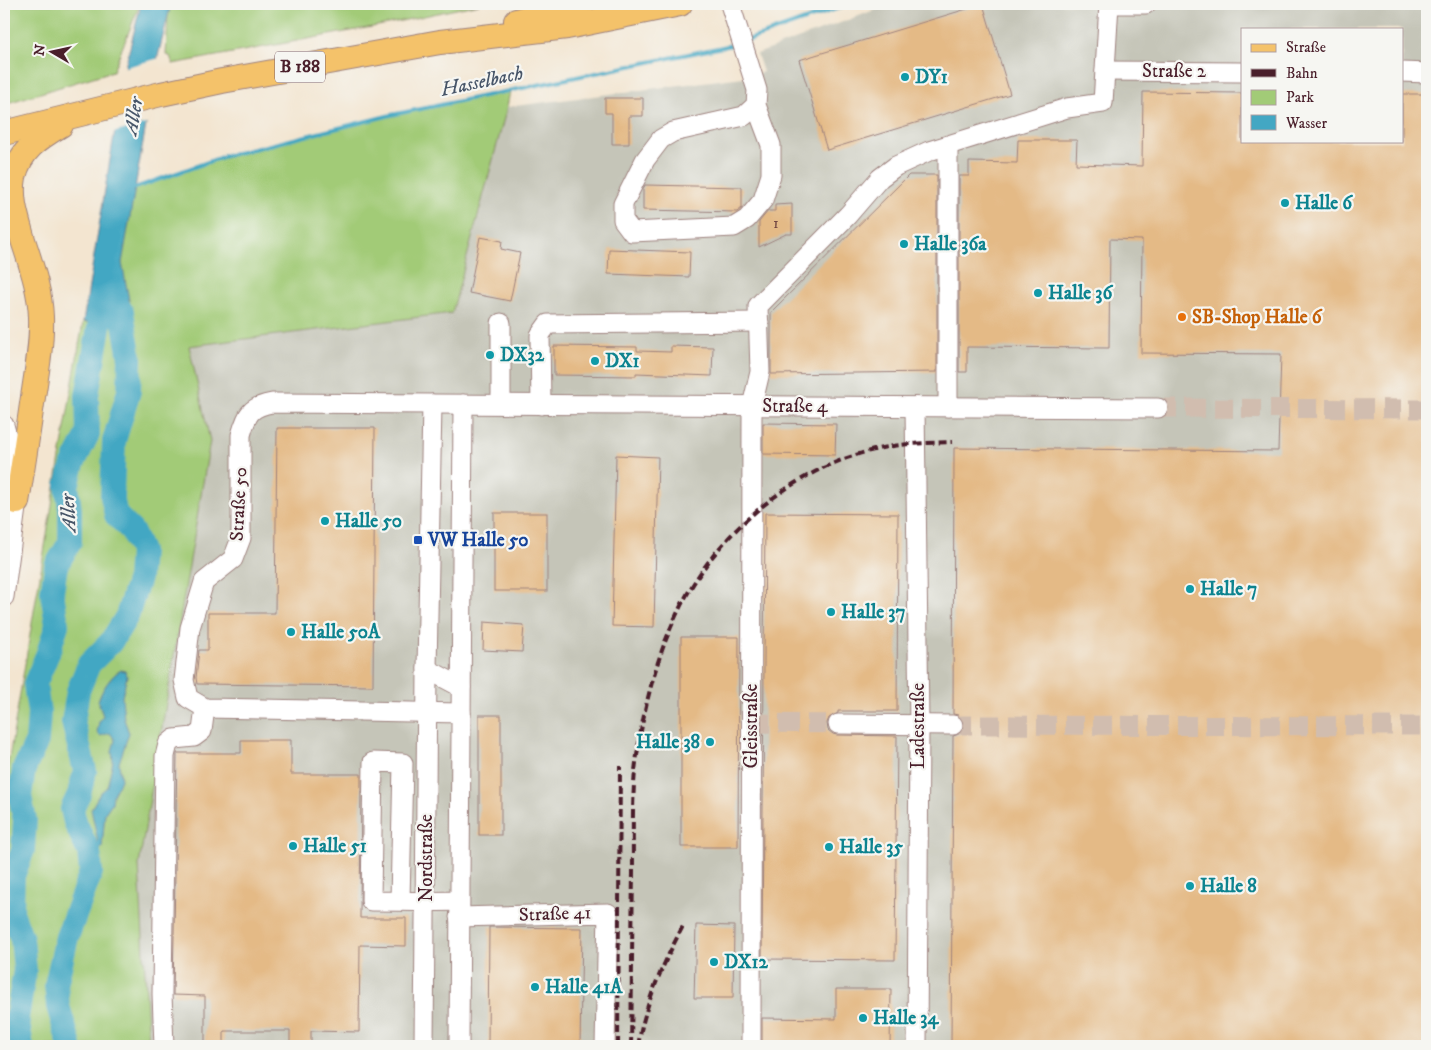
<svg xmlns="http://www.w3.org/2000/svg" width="1431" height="1050" font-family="'IM FELL DW Pica',serif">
  <rect width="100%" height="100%" fill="#f6f6f2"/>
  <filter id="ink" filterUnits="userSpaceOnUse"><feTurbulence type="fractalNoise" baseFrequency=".02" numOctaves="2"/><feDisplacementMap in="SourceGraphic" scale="10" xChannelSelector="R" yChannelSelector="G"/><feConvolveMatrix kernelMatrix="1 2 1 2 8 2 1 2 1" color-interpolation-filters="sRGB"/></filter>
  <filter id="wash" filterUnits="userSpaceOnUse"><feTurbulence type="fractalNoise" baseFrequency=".0096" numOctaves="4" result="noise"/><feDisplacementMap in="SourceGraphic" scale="20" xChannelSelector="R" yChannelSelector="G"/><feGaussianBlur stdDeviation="1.12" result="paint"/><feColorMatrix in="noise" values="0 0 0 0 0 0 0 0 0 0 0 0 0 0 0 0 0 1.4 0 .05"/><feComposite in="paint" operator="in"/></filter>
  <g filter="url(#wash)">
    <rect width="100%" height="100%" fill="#f3e5d0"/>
    <path fill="#c5c5b8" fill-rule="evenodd" d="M 891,4 L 1427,4 L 1427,1046 L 149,1046 L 139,865 L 210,441 L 189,346 L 452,313 L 507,107 L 751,76 L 763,72 L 757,54 ZM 1242,29 L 1402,29 L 1402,141 L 1242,141 Z"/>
    <g fill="#a2cb77" stroke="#767551">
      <path d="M 4,4 L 140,4 L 113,71 L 4,104 Z"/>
      <path d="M 171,4 L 479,4 L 383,25 L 173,64 L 170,56 L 166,55 L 168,14 Z"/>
      <path d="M 510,91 L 507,107 L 452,313 L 189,346 L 210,441 L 139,865 L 149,1046 L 4,1046 L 4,808 L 6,776 L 83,322 L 114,325 L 122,312 L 120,193 L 225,156 L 391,115 Z"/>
    </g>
    <g fill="#43a7c3" stroke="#466377">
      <path d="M 141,4 L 171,4 L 158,56 L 122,263 L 133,321 L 114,325 L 83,322 L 126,63 Z"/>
      <path d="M 121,670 L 125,671 L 127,676 L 122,697 L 124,719 L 129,733 L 119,763 L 121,780 L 113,795 L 112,803 L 105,813 L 102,848 L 96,852 L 89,852 L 95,848 L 98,842 L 91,809 L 100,793 L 107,787 L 113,761 L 112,751 L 115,740 L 110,733 L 100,736 L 97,732 L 99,722 L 103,716 L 98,701 C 102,690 110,676 121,670 Z"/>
    </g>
    <path fill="#f3e5d0" d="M 160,58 L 150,123 L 112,133 L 122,68 Z"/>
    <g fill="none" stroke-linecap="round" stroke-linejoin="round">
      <g stroke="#43a7c3" stroke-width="4">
        <path d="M 748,40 L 850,4"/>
        <path d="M 132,189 L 225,156 L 391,115 L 737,44"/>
      </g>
      <g stroke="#43a7c3" stroke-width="24">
        <path d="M 22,1046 L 17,1018 L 25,970 L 22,939 L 12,912 L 13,876 L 23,850 L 25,820 L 20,796 L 24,769 L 37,741 L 39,713 L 35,684 L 48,653 L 57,625 L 52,592 L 56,566 L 70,542 L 70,510 L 67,486 L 73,464 L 88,434 L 87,396 L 105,293"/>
        <path d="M 70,1046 L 58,1006 L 56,985 L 67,937 L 91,872 L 89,852 L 75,822 L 72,809 L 79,794 L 85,771 L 73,722 L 78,691 L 89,664 L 111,642 L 127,616 L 139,578 L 141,551 L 132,531 L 116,515 L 112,497 L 114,441 L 129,391 L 130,359 L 122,312 L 110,295"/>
      </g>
    </g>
    <g id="blocks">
      <g fill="#e4ba86">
        <path d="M 983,4 L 1010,94 L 827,150 L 799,60 Z"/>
        <path d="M 1143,92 L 1242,93 L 1242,141 L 1402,141 L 1402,94 L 1427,94 L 1427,1046 L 951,1046 L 953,736 L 959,734 L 963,730 L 964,726 L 962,719 L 958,715 L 953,714 L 954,448 L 1278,451 L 1281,354 L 1141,353 L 1142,240 L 1110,239 L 1109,348 L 967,347 L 967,372 L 959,372 L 959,176 L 969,176 L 969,162 L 1017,163 L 1018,140 L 1077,140 L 1076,164 L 1142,166 Z"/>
        <path d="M 605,98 L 643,98 L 643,116 L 629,116 L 629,144 L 612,144 L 612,113 L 605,113 Z"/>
        <path d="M 909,175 L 937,175 L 937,372 L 771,374 L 771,312 Z"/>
        <path d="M 645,185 L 742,187 L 742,208 L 737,212 L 643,210 L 643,189 Z"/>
        <path d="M 792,204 L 792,234 L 786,234 L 759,247 L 759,222 L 768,211 L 775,211 L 775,205 Z"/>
        <path d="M 480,237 L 502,241 L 501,249 L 520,253 L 510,301 L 469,293 Z"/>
        <path d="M 609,249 L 690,252 L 689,277 L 608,274 Z"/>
        <path d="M 554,346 L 637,347 L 637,351 L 671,352 L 671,346 L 713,347 L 712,376 L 636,373 L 636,376 L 554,375 Z"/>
        <path d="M 763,423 L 836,424 L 835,455 L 763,454 Z"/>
        <path d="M 277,428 L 375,428 L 373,686 L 197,684 L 196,678 L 199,650 L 208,650 L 208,613 L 275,613 Z"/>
        <path d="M 616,455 L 658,457 L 654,627 L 612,626 Z"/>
        <rect x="494" y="513" width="53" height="78"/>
        <path d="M 765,513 L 898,514 L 897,711 L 838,711 L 838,713 L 829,718 L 827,723 L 828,730 L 833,734 L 837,735 L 897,736 L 895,960 L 762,959 Z"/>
        <path d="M 484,622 L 524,625 L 522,652 L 483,650 Z"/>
        <path d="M 681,637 L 739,637 L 738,847 L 681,847 Z"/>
        <rect x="479" y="715" width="22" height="120"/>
        <path d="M 241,740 L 291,740 L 291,774 L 361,774 L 360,918 L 406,918 L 406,946 L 360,945 L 359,1032 L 311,1031 L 311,1046 L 290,1046 L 290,1031 L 224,1031 L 224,1046 L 205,1046 L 205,996 L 173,995 L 177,753 L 241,753 Z"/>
        <path d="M 696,925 L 734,926 L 733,998 L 694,998 Z"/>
        <path d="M 489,927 L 582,928 L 580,1046 L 488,1046 Z"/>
        <path d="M 836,989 L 891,989 L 890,1046 L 762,1046 L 762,1018 L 836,1019 Z"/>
      </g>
    </g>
  </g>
  <g filter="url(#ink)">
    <use href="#blocks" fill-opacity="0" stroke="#9e827e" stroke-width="1"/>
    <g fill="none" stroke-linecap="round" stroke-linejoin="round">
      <g stroke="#d1bdaf" stroke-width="19" stroke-dasharray="19 9" stroke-linecap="butt">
        <path d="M 1158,408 L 1427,409"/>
        <path d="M 751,723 L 838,724"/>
        <path d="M 953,725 L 1427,726"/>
      </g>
      <defs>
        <g id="minor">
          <path d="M 730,4 L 757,90 L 756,105 L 744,116 L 673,132 L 661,139 L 645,160 L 623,204 L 623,220 L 632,232 L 734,227 L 747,219 L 763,200 L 771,175 L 771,145 L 756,105"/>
          <path d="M 1105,71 L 1242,72"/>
          <path d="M 1402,72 L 1427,73"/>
          <path d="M 501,404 L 501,323"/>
          <path d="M 541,405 L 540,335 L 548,324 L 759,322"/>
          <path d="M 915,407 L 919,725 L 917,1046"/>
          <path d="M 948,407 L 948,146"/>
          <path d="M 4,425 L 14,462 L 18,493 L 4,597"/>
          <path d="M 427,669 L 461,687"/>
          <path d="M 461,713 L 205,708 L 188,698 L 184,680 L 190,628 L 204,582 L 233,559 L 241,538 L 241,435 C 247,414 250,407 272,403 L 1158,408"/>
          <path d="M 838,724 L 953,725"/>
          <path d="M 400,901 L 403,763 L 373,762 L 371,901 C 400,901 430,902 459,901"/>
          <path d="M 459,917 L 608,913 L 605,1046"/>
          <path d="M 164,1046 L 162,994 L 165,756 L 168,744 L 174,739 L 194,737 L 202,731 L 205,708"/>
          <path d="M 424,1046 L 427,669 L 432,404"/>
          <path d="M 459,1046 L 463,404"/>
          <path d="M 751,1046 L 752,406 L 760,372 L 758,306 L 848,215 L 880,178 L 896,166 L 929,151 L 1067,108 L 1103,103 L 1109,4 L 1146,4"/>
        </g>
        <g id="major">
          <path d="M 516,21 L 579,4"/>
          <path d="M 4,133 L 161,94 L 222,81 L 440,42 L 567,27 L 680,4"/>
          <path d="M 17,502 C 23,467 28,432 33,397 C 37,371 42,343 41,317 C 40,290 31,265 23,240 C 17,218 10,199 14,177 C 20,150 39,138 61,125"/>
        </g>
      </defs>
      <use href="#minor" stroke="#9e827e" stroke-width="21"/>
      <use href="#major" stroke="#9e827e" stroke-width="26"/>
      <use href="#minor" stroke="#fff" stroke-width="19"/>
      <use href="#major" stroke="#f4c26a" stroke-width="24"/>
      <g stroke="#4a1f2b" stroke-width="4" stroke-dasharray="8 4" stroke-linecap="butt">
        <path d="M 618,1046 L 620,766"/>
        <path d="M 631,1046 C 632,989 632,931 633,873 C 633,839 632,805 635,771 C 641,719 654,663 676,616 C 713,535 792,468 878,449 C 903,443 928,443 952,442"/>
        <path d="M 638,1046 C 645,1003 663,964 683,926"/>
      </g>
    </g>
  </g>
  <g fill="#0f9aa8" stroke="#f6f6f2" stroke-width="2">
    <circle cx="905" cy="77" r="5"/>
    <circle cx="1285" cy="203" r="5"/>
    <circle cx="904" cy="244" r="5"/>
    <circle cx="1038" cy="293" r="5"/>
    <circle cx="490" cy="355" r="5"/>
    <circle cx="595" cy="361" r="5"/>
    <circle cx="325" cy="521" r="5"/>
    <circle cx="1190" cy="589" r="5"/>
    <circle cx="831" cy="612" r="5"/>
    <circle cx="291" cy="632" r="5"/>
    <circle cx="710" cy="742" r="5"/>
    <circle cx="293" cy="846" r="5"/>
    <circle cx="829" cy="847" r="5"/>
    <circle cx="1190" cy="886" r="5"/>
    <circle cx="714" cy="962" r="5"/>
    <circle cx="535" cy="987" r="5"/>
    <circle cx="863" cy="1018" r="5"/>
  </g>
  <circle fill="#e8710a" stroke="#f6f6f2" stroke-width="2" cx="1182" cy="317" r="5"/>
  <rect fill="#1a4fb4" stroke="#f6f6f2" stroke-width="2" x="413" y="535" width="10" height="10" rx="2.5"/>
  <g text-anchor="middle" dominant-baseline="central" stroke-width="4.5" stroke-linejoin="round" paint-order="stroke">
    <g font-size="16" fill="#704642">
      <text x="776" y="223">1</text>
    </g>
    <rect fill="#f6f6f2" stroke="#7e6067" stroke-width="1" x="275" y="51.5" width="50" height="31" rx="4"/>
    <g font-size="18" font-weight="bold" fill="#4a1f2b">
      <text x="300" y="67">B 188</text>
    </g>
    <g font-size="19" fill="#4a1f2b" stroke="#f6f6f2">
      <text x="1174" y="71">Straße 2</text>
      <text x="795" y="406">Straße 4</text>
      <text transform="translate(239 504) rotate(-87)">Straße 50</text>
      <text transform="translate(751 726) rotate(-90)">Gleisstraße</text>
      <text transform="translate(918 726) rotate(-90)">Ladestraße</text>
      <text transform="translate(426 858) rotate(-90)">Nordstraße</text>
      <text transform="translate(555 914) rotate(-2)">Straße 41</text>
    </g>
    <g font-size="19" font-weight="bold" fill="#0d838f" stroke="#f6f6f2" text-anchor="start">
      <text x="915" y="77">DY1</text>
      <text x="1295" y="203">Halle 6</text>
      <text x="914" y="244">Halle 36a</text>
      <text x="1048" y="293">Halle 36</text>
      <text x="500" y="355">DX32</text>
      <text x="605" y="361">DX1</text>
      <text x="335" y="521">Halle 50</text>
      <text x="1200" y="589">Halle 7</text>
      <text x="841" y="612">Halle 37</text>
      <text x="301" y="632">Halle 50A</text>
      <text x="700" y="742" text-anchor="end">Halle 38</text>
      <text x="303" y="846">Halle 51</text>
      <text x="839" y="847">Halle 35</text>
      <text x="1200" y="886">Halle 8</text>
      <text x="724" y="962">DX12</text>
      <text x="545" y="987">Halle 41A</text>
      <text x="873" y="1018">Halle 34</text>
    </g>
    <g font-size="19" font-weight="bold" fill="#c56008" stroke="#f6f6f2" text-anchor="start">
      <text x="1192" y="317">SB-Shop Halle 6</text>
    </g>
    <g font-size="19" font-weight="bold" fill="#164399" stroke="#f6f6f2" text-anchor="start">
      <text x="428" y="540">VW Halle 50</text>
    </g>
    <g font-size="20" font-style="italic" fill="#475568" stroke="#f6f6f2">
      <text transform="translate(482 82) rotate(-12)">Hasselbach</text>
      <text transform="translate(134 116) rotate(-80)">Aller</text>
      <text transform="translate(69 513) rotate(-93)">Aller</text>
    </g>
  </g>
  <rect width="1431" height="1050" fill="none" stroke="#f6f6f2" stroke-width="20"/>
  <rect x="1241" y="28" width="162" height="115" fill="#f6f6f2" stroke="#b1a0a2"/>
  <rect x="1251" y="44" width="25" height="8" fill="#f4c26a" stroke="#b1a0a2"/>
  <text x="1286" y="52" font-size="15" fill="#4a1f2b">Straße</text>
  <rect x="1251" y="69" width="25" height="8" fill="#4a1f2b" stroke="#b1a0a2"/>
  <text x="1286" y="78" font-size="15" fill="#4a1f2b">Bahn</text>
  <rect x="1251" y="90" width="25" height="15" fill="#a2cb77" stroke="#b1a0a2"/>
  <text x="1286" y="102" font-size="15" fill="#4a1f2b">Park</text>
  <rect x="1251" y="115" width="25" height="15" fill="#43a7c3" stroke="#b1a0a2"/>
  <text x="1286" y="128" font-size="15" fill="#4a1f2b">Wasser</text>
  <g transform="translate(52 52) rotate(279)" stroke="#f6f6f2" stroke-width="4" paint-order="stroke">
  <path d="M0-4L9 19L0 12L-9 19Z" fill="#4a1f2b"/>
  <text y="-8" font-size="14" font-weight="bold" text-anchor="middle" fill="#4a1f2b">N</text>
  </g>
</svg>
